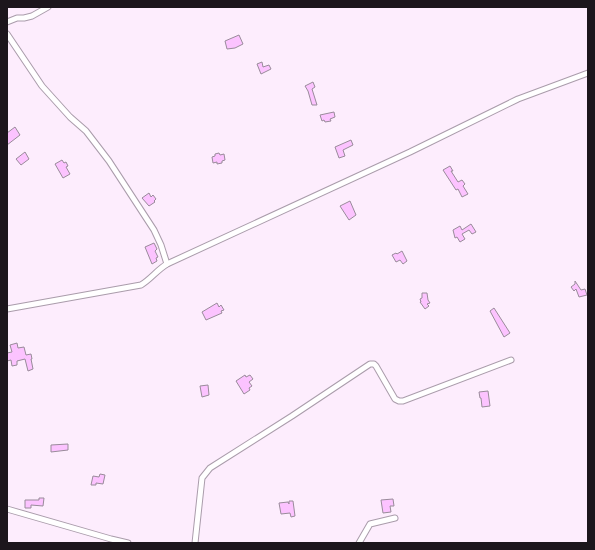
<svg xmlns="http://www.w3.org/2000/svg" width="595" height="550" font-family="Montserrat,sans-serif">
  <rect width="100%" height="100%" fill="#fdedfd"/>
  <g fill="#fcc3ff" stroke="#998b9a">
    <path d="M 239,35 L 243,44 L 235,48 L 227,49 L 225,41 Z"/>
    <path d="M 262,62 L 263,67 L 269,65 L 271,69 L 261,74 L 257,64 Z"/>
    <path d="M 313,82 L 315,87 L 312,89 L 317,105 L 312,105 L 308,91 L 305,86 Z"/>
    <path d="M 334,112 L 335,117 L 330,119 L 331,121 L 325,122 L 324,120 L 322,121 L 320,115 Z"/>
    <path d="M 15,127 L 20,135 L 7,145 L 7,133 Z"/>
    <path d="M 351,140 L 353,145 L 343,150 L 345,156 L 339,158 L 335,147 Z"/>
    <path d="M 25,152 L 29,159 L 21,165 L 16,159 Z"/>
    <path d="M 219,153 L 220,155 L 224,154 L 225,160 L 222,161 L 222,163 L 217,164 L 217,162 L 213,163 L 212,157 L 215,156 L 215,154 Z"/>
    <path d="M 62,160 L 64,163 L 66,162 L 68,166 L 66,167 L 70,174 L 63,178 L 55,164 Z"/>
    <path d="M 450,166 L 453,171 L 451,171 L 458,182 L 462,180 L 465,184 L 463,186 L 468,194 L 462,197 L 458,189 L 456,190 L 443,170 Z"/>
    <path d="M 149,193 L 151,197 L 153,195 L 156,199 L 154,201 L 155,202 L 149,206 L 142,198 Z"/>
    <path d="M 350,201 L 356,215 L 349,220 L 340,206 Z"/>
    <path d="M 471,224 L 476,232 L 472,234 L 469,230 L 462,234 L 465,239 L 460,242 L 457,237 L 455,238 L 453,230 L 460,226 L 462,230 Z"/>
    <path d="M 154,243 L 157,249 L 155,251 L 158,257 L 156,258 L 157,261 L 152,264 L 145,247 Z"/>
    <path d="M 402,251 L 407,261 L 403,264 L 400,260 L 396,262 L 392,255 L 396,253 L 397,254 Z"/>
    <path d="M 575,281 L 581,290 L 585,289 L 587,295 L 579,297 L 576,289 L 574,291 L 571,287 L 575,284 Z"/>
    <path d="M 422,293 L 427,293 L 428,300 L 430,303 L 427,304 L 429,306 L 425,309 L 420,302 L 421,302 L 420,299 L 422,298 Z"/>
    <path d="M 217,303 L 219,307 L 221,305 L 224,310 L 221,311 L 222,313 L 206,320 L 202,312 Z"/>
    <path d="M 494,308 L 510,333 L 504,337 L 490,311 Z"/>
    <path d="M 17,343 L 18,348 L 24,347 L 26,355 L 31,354 L 32,359 L 31,359 L 33,369 L 28,371 L 25,359 L 17,361 L 17,365 L 12,366 L 11,360 L 7,361 L 7,353 L 12,352 L 10,345 Z"/>
    <path d="M 245,375 L 246,377 L 250,375 L 253,379 L 249,382 L 252,386 L 249,388 L 250,390 L 244,394 L 236,381 Z"/>
    <path d="M 208,385 L 209,395 L 202,397 L 200,386 Z"/>
    <path d="M 488,391 L 490,406 L 482,407 L 481,398 L 480,398 L 479,392 Z"/>
    <path d="M 68,444 L 68,450 L 51,452 L 51,445 Z"/>
    <path d="M 100,474 L 105,475 L 103,484 L 96,483 L 96,485 L 91,485 L 93,476 L 99,477 Z"/>
    <path d="M 39,498 L 44,498 L 43,506 L 31,505 L 31,508 L 25,508 L 25,500 L 39,500 Z"/>
    <path d="M 393,499 L 394,506 L 390,506 L 391,512 L 383,513 L 381,500 Z"/>
    <path d="M 289,501 L 293,501 L 295,516 L 291,517 L 290,513 L 281,514 L 279,503 L 288,502 L 289,504 Z"/>
  </g>
  <g fill="none" stroke-linecap="round" stroke-linejoin="round">
    <defs>
      <g id="street">
        <path d="M 7,22 L 17,18 L 24,18 L 32,16 L 48,7"/>
        <path d="M 7,34 L 42,86 L 70,117 L 86,131 L 109,161 L 154,230 L 161,245 L 167,264"/>
        <path d="M 7,309 L 141,285 C 151,279 157,270 167,264 L 410,152 L 518,99 L 588,73"/>
        <path d="M 7,509 L 111,539 L 128,543"/>
        <path d="M 195,543 L 202,478 L 210,468 L 292,416 L 370,364 L 374,364 L 376,366 L 395,399 L 399,401 L 403,401 L 511,360"/>
        <path d="M 359,543 L 370,524 L 395,518"/>
      </g>
    </defs>
    <use href="#street" stroke="#aa9cab" stroke-width="7"/>
    <use href="#street" stroke="#fff" stroke-width="5"/>
  </g>
  <rect width="595" height="550" fill="none" stroke="#1c161c" stroke-width="16"/>
</svg>
